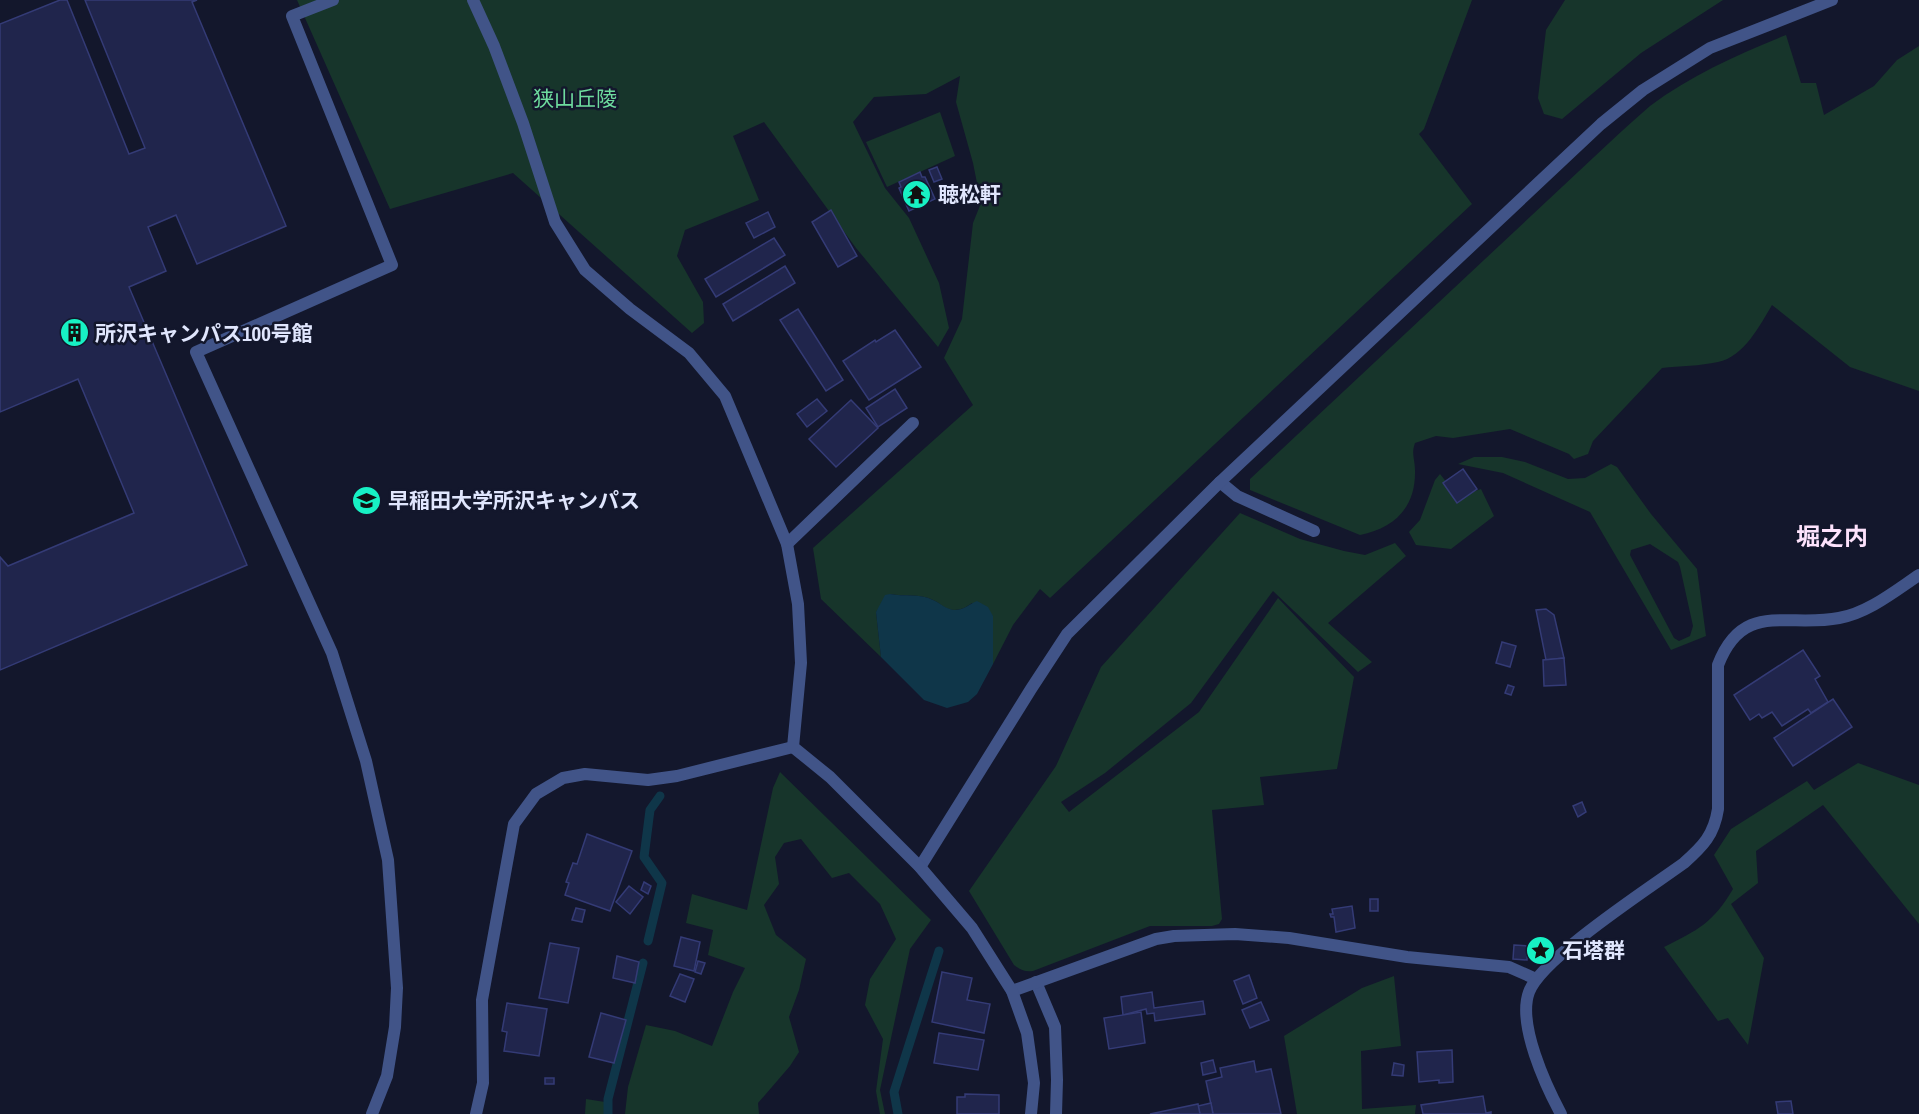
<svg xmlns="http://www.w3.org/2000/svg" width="1919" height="1114" font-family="'Archivo Narrow','Noto Sans JP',sans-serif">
  <rect width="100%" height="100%" fill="#13172c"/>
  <g fill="#17352b" fill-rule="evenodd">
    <path d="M 297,0 L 1472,0 L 1424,129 L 1419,134 L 1472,204 L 1050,598 L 1040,589 L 1013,625 L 993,664 L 993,616 L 972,603 C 966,607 962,610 954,610 C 946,610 940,603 933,600 C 919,593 904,597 890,594 L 876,612 L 881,657 L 821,599 L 813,548 L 973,405 L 944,358 L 962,319 L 973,223 L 981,203 L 973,163 L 956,102 L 960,76 L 926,94 L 874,97 L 853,122 L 885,188 L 909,218 L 939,283 L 949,328 L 938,347 L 856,248 L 764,122 L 733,136 L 759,200 L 685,230 L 677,256 L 703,302 L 704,323 L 692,333 L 513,173 L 390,209 Z"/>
    <path d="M 1565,0 L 1723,0 L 1641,53 L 1562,119 L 1544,114 L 1538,98 L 1546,30 Z"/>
    <path d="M 1786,35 L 1801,83 L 1816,83 L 1824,115 L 1874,86 L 1897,60 L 1919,46 L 1919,391 L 1850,367 L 1772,305 C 1760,325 1744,357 1718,362 C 1700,366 1680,366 1662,368 L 1593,441 L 1588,454 L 1574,459 L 1569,454 L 1510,429 L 1453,438 L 1436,436 L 1415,443 C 1411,454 1415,459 1415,470 C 1416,508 1394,528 1360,535 L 1250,490 L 1250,479 L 1609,143 C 1622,131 1636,118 1650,106 C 1691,75 1739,54 1786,35 Z"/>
    <path d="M 940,112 L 955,156 L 887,187 L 866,142 Z"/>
    <path d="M 1474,457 L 1502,457 L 1525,462 L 1568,479 L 1585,478 L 1611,464 L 1617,467 L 1651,514 L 1697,569 L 1706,636 L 1671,650 L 1590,512 L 1503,473 L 1458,464 ZM 1650,544 L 1678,562 L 1680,567 L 1693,626 L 1690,636 L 1679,641 L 1674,638 L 1630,555 L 1631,550 Z"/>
    <path d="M 1440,474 L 1458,497 L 1481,489 L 1494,516 L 1451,549 L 1416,545 L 1409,532 L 1420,520 L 1435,480 Z"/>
    <path d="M 1240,513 L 1300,539 L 1344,551 L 1365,555 L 1395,543 L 1406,556 L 1328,623 L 1372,662 L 1358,672 L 1273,591 L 1191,703 L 1105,773 L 1061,802 L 1069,812 L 1199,712 L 1278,598 L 1354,677 L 1337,769 L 1260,777 L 1264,805 L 1212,810 L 1222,919 L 1219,924 L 1212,926 L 1150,926 L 1033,971 C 1025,972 1020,970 1014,965 L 969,891 L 1056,766 L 1101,667 Z"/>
    <path d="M 1858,763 L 1919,785 L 1919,924 L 1823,805 L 1756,851 L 1758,883 L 1731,904 L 1764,958 L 1748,1045 L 1728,1018 L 1718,1021 L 1664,947 C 1698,930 1713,923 1733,889 L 1714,855 L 1731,829 L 1807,781 L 1814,790 Z"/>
    <path d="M 780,772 L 931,920 L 910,949 L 880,1090 L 885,1114 L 880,1114 L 876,1091 L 883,1039 L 865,1005 L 870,979 L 896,939 L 880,904 L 849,873 L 832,878 L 801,839 L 784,843 L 775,857 L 779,884 L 764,905 L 776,935 L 806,959 L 799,990 L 789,1017 L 799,1052 L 790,1066 L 758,1103 L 759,1114 L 625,1114 L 628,1087 L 646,1025 L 675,1031 L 712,1046 L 733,992 L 745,968 L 708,955 L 713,930 L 686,923 L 692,894 L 747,910 L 773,788 Z"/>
    <path d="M 1394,976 L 1401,1046 L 1361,1051 L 1362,1109 L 1416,1105 L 1415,1114 L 1297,1114 L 1284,1036 L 1362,988 Z"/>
    <path d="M 586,1099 L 605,1102 L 604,1114 L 585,1114 Z"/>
  </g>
  <path fill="#0f3649" d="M 890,594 C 904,597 919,593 933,600 C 940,603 947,610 955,610 C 964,610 969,604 977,601 L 988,607 L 993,616 L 993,664 L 977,694 L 968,702 L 947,708 L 924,700 L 881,657 L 876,612 L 885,595 Z"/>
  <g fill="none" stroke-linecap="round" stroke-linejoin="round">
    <g stroke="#0f3649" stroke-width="9">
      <path d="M 648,941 L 662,883 L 644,857 L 650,810 L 660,796"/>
      <path d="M 608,1114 L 608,1099 L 643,963"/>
      <path d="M 898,1114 L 894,1092 L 939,951"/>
    </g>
  </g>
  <g fill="#20254c" stroke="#343b76" stroke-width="1.5">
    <path d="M 60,0 L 67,0 L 129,154 L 145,148 L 85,0 L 197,0 L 192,2 L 286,226 L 197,264 L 176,215 L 148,227 L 166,271 L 129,287 L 247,565 L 0,670 L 0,557 L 8,566 L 134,513 L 78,379 L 0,412 L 0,24 Z"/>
    <path d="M 937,167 L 942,179 L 934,182 L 929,170 Z"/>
    <path d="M 920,172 L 922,177 L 925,177 L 935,199 L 909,211 L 899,188 L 901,187 L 899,182 Z"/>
    <path d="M 831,210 L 857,256 L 838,267 L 812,222 Z"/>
    <path d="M 768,212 L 775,227 L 754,238 L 746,223 Z"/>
    <path d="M 774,238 L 785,255 L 716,297 L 705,279 Z"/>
    <path d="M 785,266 L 795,283 L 733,321 L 723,304 Z"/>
    <path d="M 798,309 L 843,380 L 826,391 L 780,320 Z"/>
    <path d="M 895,330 L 921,367 L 869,400 L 843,361 L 875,340 L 876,342 Z"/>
    <path d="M 895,389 L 907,408 L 878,427 L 866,408 Z"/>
    <path d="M 817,399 L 827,411 L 807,427 L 797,414 Z"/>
    <path d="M 851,400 L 878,428 L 836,467 L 809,439 Z"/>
    <path d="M 1463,469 L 1477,489 L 1457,503 L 1443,483 Z"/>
    <path d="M 1546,609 L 1554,615 L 1564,658 L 1546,660 L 1536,610 Z"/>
    <path d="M 1502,642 L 1516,646 L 1510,667 L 1496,663 Z"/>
    <path d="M 1803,650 L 1820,676 L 1815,679 L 1828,702 L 1811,713 L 1808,709 L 1782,726 L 1772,712 L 1762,718 L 1759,714 L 1750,720 L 1734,695 Z"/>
    <path d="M 1564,658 L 1566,685 L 1544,686 L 1543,660 Z"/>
    <path d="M 1508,685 L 1514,687 L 1511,695 L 1505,693 Z"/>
    <path d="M 1833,699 L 1852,727 L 1793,766 L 1774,738 Z"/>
    <path d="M 1582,802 L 1586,812 L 1578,817 L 1573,806 Z"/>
    <path d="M 587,834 L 632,851 L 610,911 L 565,895 L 569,883 L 566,882 L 573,863 L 577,864 Z"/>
    <path d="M 644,882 L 651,886 L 648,894 L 641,890 Z"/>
    <path d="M 629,886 L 643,897 L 630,914 L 616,902 Z"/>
    <rect x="1370" y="899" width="8" height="12"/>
    <path d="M 1352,906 L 1355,928 L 1336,932 L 1334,917 L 1331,917 L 1330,914 L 1333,914 L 1332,909 Z"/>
    <path d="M 576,908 L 585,910 L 582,922 L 572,920 Z"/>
    <path d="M 681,937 L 700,942 L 694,971 L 674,966 Z"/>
    <path d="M 550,943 L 579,948 L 568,1003 L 539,998 Z"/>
    <path d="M 1514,945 L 1528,946 L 1527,960 L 1513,959 Z"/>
    <path d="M 617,956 L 639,962 L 635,983 L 613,978 Z"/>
    <path d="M 698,961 L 705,963 L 701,974 L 695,972 Z"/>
    <path d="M 942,972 L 972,978 L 967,1000 L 990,1004 L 984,1033 L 932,1022 Z"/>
    <path d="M 680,974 L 694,979 L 685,1002 L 670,996 Z"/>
    <path d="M 1249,975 L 1257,998 L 1243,1004 L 1234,981 Z"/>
    <path d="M 1152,992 L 1154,1008 L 1203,1001 L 1205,1014 L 1155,1021 L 1154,1013 L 1147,1014 L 1146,1009 L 1123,1015 L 1121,997 Z"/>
    <path d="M 1261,1002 L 1269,1020 L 1250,1028 L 1242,1010 Z"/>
    <path d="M 507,1003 L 547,1009 L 539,1056 L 504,1051 L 507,1032 L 502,1031 Z"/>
    <path d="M 1141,1012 L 1145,1043 L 1109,1049 L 1104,1018 Z"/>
    <path d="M 601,1013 L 626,1020 L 614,1063 L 589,1057 Z"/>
    <path d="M 939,1033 L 984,1040 L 978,1070 L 934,1063 Z"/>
    <path d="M 1452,1050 L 1453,1082 L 1439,1083 L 1439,1080 L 1419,1082 L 1417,1052 Z"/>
    <path d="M 1213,1060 L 1216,1072 L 1203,1075 L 1201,1063 Z"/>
    <path d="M 1254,1061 L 1256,1072 L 1271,1069 L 1281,1114 L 1213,1114 L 1206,1081 L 1222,1077 L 1220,1068 Z"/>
    <path d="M 1394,1063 L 1404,1065 L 1403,1076 L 1392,1075 Z"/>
    <rect x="545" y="1078" width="9" height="6"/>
    <path d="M 965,1094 L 999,1095 L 999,1114 L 957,1114 L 957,1097 L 965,1097 Z"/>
    <path d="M 1483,1096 L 1486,1113 L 1491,1112 L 1491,1114 L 1423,1114 L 1421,1105 Z"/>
    <path d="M 1791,1101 L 1793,1114 L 1778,1114 L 1776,1102 Z"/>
    <path d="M 1211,1103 L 1213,1114 L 1200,1114 L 1198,1106 Z"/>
    <path d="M 1198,1104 L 1200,1114 L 1150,1114 Z"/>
  </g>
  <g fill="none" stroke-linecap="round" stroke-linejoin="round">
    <g stroke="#415488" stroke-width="12">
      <path d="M 333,0 L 292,16 L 392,265 L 196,352 L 332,653 L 366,761 L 388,860 L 397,988 L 395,1027 L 387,1076 L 372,1114"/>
      <path d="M 1220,482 L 1237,496 L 1314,531"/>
      <path d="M 787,544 L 913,423"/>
      <path d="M 920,867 L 1031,689 L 1067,634 L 1220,482 L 1601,124 L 1643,90 L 1710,48 L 1832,0"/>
      <path d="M 1036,982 L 1055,1027 L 1057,1080 L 1056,1114"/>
    </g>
    <g stroke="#415488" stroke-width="12">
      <path d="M 1012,991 L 1156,939 L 1174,936 L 1235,934 L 1289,938 L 1407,957 L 1509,967 L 1536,979"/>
      <path d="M 476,1114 L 483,1083 L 482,1000 L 514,824 L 536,794 L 563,778 L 585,774 L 648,780 L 677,776 L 793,747"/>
      <path d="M 1561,1114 C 1546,1086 1517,1024 1529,992 C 1541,958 1651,887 1684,863 C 1703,846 1714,835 1718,809 L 1718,665 C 1743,600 1787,628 1839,618 C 1868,613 1895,591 1919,575"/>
    </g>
    <path stroke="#415488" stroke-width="12" d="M 473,0 L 494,46 L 523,123 L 555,222 L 585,270 L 630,309 L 689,353 L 725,396 L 787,544 L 798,604 L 801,663 L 793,747 L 830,777 L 920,867 L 972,928 L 1012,991 L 1027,1033 L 1034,1083 L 1031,1114"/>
  </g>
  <defs>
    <symbol id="temple-disc" viewBox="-11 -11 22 22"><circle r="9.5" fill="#17f1c4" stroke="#13172c"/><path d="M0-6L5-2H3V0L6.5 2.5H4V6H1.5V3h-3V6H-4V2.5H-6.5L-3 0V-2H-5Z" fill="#111"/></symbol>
    <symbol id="building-disc" viewBox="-11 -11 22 22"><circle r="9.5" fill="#17f1c4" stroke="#13172c"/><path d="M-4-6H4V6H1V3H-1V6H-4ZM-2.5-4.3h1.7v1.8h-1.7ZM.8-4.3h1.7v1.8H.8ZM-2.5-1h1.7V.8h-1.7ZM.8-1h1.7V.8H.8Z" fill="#111"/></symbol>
    <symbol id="university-disc" viewBox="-11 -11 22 22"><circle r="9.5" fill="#17f1c4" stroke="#13172c"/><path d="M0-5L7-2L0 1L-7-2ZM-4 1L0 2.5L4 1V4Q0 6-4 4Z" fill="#111"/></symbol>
    <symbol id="sight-disc" viewBox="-11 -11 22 22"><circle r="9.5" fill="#17f1c4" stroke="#13172c"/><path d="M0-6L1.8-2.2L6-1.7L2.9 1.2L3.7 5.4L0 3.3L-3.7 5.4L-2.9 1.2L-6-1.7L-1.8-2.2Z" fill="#111"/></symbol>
  </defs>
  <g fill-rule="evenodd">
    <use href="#temple-disc" x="900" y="178" width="33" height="33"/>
    <use href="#building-disc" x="58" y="316" width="33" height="33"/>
    <use href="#university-disc" x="350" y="484" width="33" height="33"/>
    <use href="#sight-disc" x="1524" y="934" width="33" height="33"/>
  </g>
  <g text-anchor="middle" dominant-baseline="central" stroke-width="5" stroke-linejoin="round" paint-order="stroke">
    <g font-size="21" fill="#6edb9e" stroke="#13172c">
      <text x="575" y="98">狭山丘陵</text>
    </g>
    <g font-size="21" font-weight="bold" fill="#e0e6fd" stroke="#13172c" text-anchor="start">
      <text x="938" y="194">聴松軒</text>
      <text x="95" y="333">所沢キャンパス100号館</text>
      <text x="388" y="500">早稲田大学所沢キャンパス</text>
      <text x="1562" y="950">石塔群</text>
    </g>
    <g font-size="24" font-weight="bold" fill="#fde2fc" stroke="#13172c">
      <text x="1832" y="536">堀之内</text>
    </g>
  </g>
</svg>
